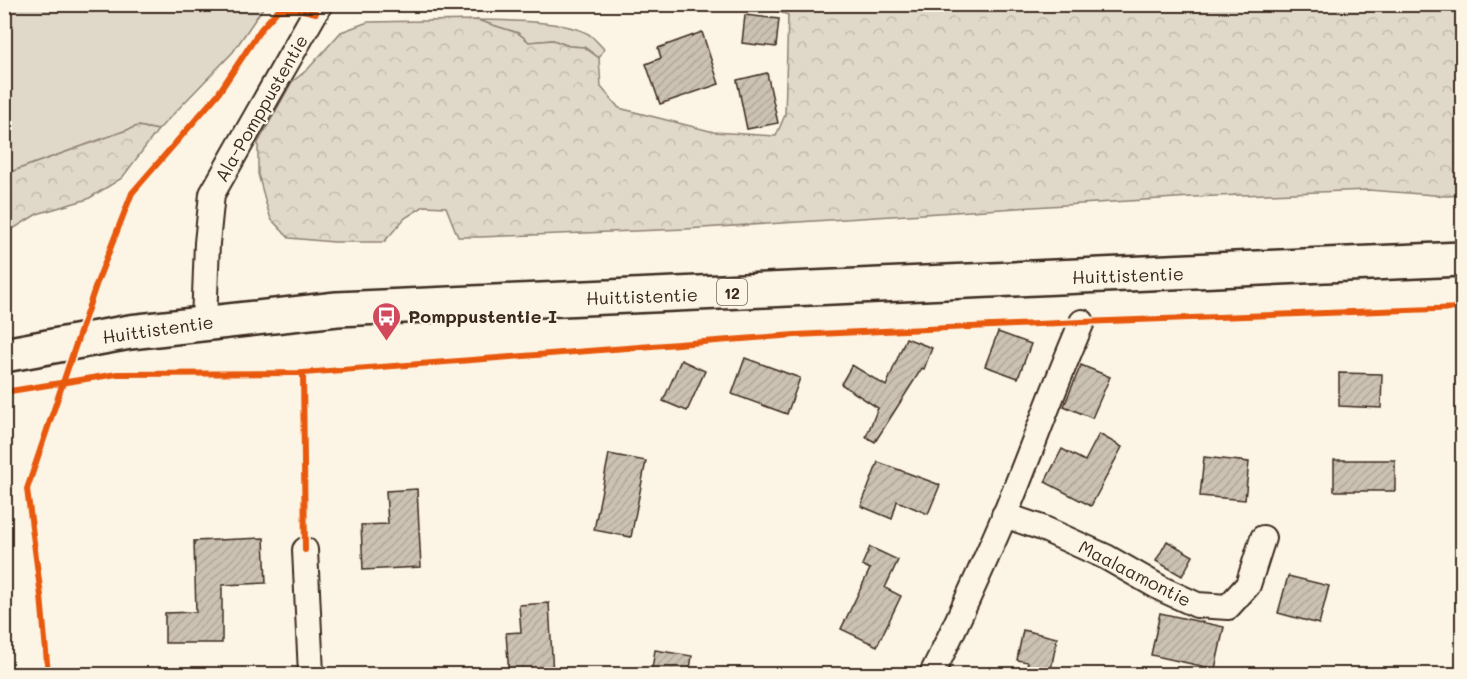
<svg xmlns="http://www.w3.org/2000/svg" width="1467" height="679" font-family="Mali,sans-serif">
  <defs>
    <pattern id="forest-crowns" width="20" height="18" patternUnits="userSpaceOnUse" patternTransform="scale(1.5)"><rect width="20" height="18" fill="#e0d8c8"/><path d="M2 6a3 3 0 1 1 6 0M12 15a3 3 0 1 1 6 0" fill="none" stroke="#c1baab"/></pattern>
    <pattern id="building-hatch" width="6" height="6" patternUnits="userSpaceOnUse" patternTransform="scale(1.5)"><rect width="6" height="6" fill="#ccc2b3"/><path d="M-1 1l2-2M0 6l6-6M5 7l2-2" fill="none" stroke="#b0a79a"/></pattern>
  </defs>
  <rect width="100%" height="100%" fill="#fcf5e5"/>
  <filter id="ink" filterUnits="userSpaceOnUse"><feTurbulence type="fractalNoise" baseFrequency=".0167" numOctaves="2"/><feDisplacementMap in="SourceGraphic" scale="12" xChannelSelector="R" yChannelSelector="G"/><feConvolveMatrix kernelMatrix="1 2 1 2 8 2 1 2 1" color-interpolation-filters="sRGB"/></filter>
  <g filter="url(#ink)">
    <g fill="#e0d8c8" stroke="#8e8173" stroke-width="1.5">
      <path d="M 5,5 L 265,5 L 233,52 L 158,130 L 138,126 L 5,174 Z"/>
      <path d="M 477,20 C 505,21 567,20 590,35 C 595,39 600,45 604,49 L 599,58 L 584,47 L 569,46 L 553,40 L 529,42 L 518,33 Z"/>
    </g>
    <g fill="url(#forest-crowns)" stroke="#8e8173" stroke-width="1.5">
      <path d="M 760,5 L 1462,5 L 1462,195 L 1447,196 L 1368,190 L 1192,197 L 686,229 L 480,237 L 458,237 L 446,207 L 424,206 L 405,218 L 384,242 L 334,242 L 289,238 L 271,219 L 267,207 L 258,174 L 258,143 L 292,82 L 308,69 L 341,32 L 368,22 L 477,20 L 518,33 L 529,42 L 553,40 L 569,46 L 584,47 L 599,58 L 601,87 L 619,108 L 714,132 L 776,136 L 785,115 L 788,15 Z"/>
      <path d="M 138,126 L 158,130 L 122,178 L 88,199 L 37,214 L 5,234 L 5,174 Z"/>
    </g>
    <g fill="url(#building-hatch)" stroke="#3b2a1e" stroke-width="1.5">
      <path d="M 745,15 L 779,19 L 776,47 L 742,43 Z"/>
      <path d="M 702,32 L 719,84 L 660,104 L 646,64 L 661,58 L 658,48 Z"/>
      <path d="M 767,73 L 778,123 L 747,129 L 737,80 Z"/>
      <path d="M 998,332 L 1031,344 L 1018,378 L 985,366 Z"/>
      <path d="M 906,338 L 932,348 L 924,369 L 922,368 L 875,442 L 866,437 L 878,408 L 841,384 L 852,365 L 886,386 Z"/>
      <path d="M 745,358 L 800,378 L 787,414 L 732,394 Z"/>
      <path d="M 681,360 L 705,371 L 687,411 L 663,401 Z"/>
      <path d="M 1081,365 L 1110,377 L 1092,418 L 1064,406 Z"/>
      <path d="M 1339,373 L 1382,374 L 1381,408 L 1339,406 Z"/>
      <path d="M 1099,434 L 1122,447 L 1091,506 L 1045,482 L 1062,449 L 1085,461 Z"/>
      <path d="M 609,454 L 646,461 L 631,537 L 594,530 Z"/>
      <path d="M 1204,457 L 1249,462 L 1245,500 L 1200,496 Z"/>
      <rect x="1334" y="460" width="61" height="31"/>
      <path d="M 878,462 L 940,485 L 928,514 L 897,501 L 892,519 L 861,506 Z"/>
      <path d="M 417,489 L 421,567 L 363,570 L 361,525 L 388,524 L 386,491 Z"/>
      <path d="M 264,538 L 266,583 L 222,585 L 222,643 L 165,643 L 165,613 L 196,612 L 194,541 Z"/>
      <path d="M 1167,541 L 1193,556 L 1182,576 L 1156,561 Z"/>
      <path d="M 870,547 L 898,560 L 885,588 L 901,596 L 877,646 L 841,629 L 870,569 L 862,565 Z"/>
      <path d="M 1288,576 L 1329,586 L 1319,624 L 1278,613 Z"/>
      <path d="M 549,603 L 553,675 L 509,675 L 506,633 L 521,632 L 519,605 Z"/>
      <path d="M 1160,613 L 1224,627 L 1215,669 L 1151,655 Z"/>
      <path d="M 1023,630 L 1057,638 L 1050,675 L 1025,675 L 1028,662 L 1017,660 Z"/>
      <path d="M 655,650 L 692,656 L 689,675 L 651,675 Z"/>
    </g>
    <g fill="none" stroke-linecap="round" stroke-linejoin="round">
      <defs>
        <g id="minor">
          <path d="M 204,322 L 207,243 L 212,194 L 320,4"/>
          <path d="M 1004,515 L 1042,528 L 1106,557 L 1162,589 L 1197,605 L 1228,607 L 1248,585 L 1263,538"/>
          <path d="M 305,550 L 311,674"/>
          <path d="M 932,674 C 957,623 981,570 1004,517 C 1031,452 1054,386 1082,322"/>
        </g>
        <path id="trunk" d="M 4,355 L 130,332 L 337,309 L 1462,259"/>
      </defs>
      <use href="#minor" stroke="#3b2a1e" stroke-width="28"/>
      <use href="#trunk" stroke="#3b2a1e" stroke-width="38"/>
      <use href="#minor" stroke="#fcf5e5" stroke-width="24"/>
      <use href="#trunk" stroke="#fcf5e5" stroke-width="33"/>
      <defs>
        <g id="cycleway">
          <path d="M 303,373 L 305,550"/>
          <path d="M 4,392 L 117,374 L 303,373 L 795,335 L 1082,322 L 1462,308"/>
          <path d="M 48,674 L 41,596 L 27,489 L 96,285 L 132,193 L 218,94 L 261,29 L 278,10 L 299,9 L 316,13"/>
        </g>
      </defs>
      <use href="#cycleway" stroke="#fcf5e5" stroke-width="10"/>
      <use href="#cycleway" stroke="#e8590c" stroke-width="6"/>
    </g>
  </g>
  <defs>
    <symbol id="bus-pin" viewBox="-11 -11 22 30"><path d="M0 17L-7.5 6A9.5 9.5 0 1 1 7.5 6Z" fill="#d1495b" stroke="#fcf5e5"/><path d="M-5-6H5V4H4V6H2V4H-2V6H-4V4H-5ZM-3.5-4V0h7V-4ZM-3.5 1.2v1.5H-2V1.2ZM2 1.2v1.5H3.5V1.2Z" fill="#fff"/></symbol>
  </defs>
  <g fill-rule="evenodd">
    <use href="#bus-pin" x="370" y="300" width="33" height="45"/>
  </g>
  <g text-anchor="middle" dominant-baseline="central" stroke-width="4.5" stroke-linejoin="round" paint-order="stroke">
    <rect fill="#fcf5e5" stroke="#75675a" stroke-width="1.5" x="717" y="279" width="30" height="26" rx="4.5"/>
    <g font-size="16" font-weight="bold" fill="#3b2a1e">
      <text x="732" y="292">12</text>
    </g>
    <g font-size="18" fill="#3b2a1e" stroke="#fcf5e5">
      <text transform="translate(261 108) rotate(-60)">Ala-Pomppustentie</text>
      <text transform="translate(1128 275) rotate(-2)">Huittistentie</text>
      <text transform="translate(642 296) rotate(-2)">Huittistentie</text>
      <text transform="translate(158 329) rotate(-8)">Huittistentie</text>
      <text transform="translate(1135 573) rotate(27)">Maalaamontie</text>
    </g>
    <g font-size="18" font-weight="bold" fill="#3b2a1e" stroke="#fcf5e5" text-anchor="start">
      <text x="408" y="316">Pomppustentie I</text>
    </g>
  </g>
  <rect width="1467" height="679" fill="none" stroke="#fcf5e5" stroke-width="24"/>
  <rect x="12" y="12" width="1443" height="655" fill="none" stroke="#3b2a1e" stroke-width="2" filter="url(#ink)"/>
</svg>
